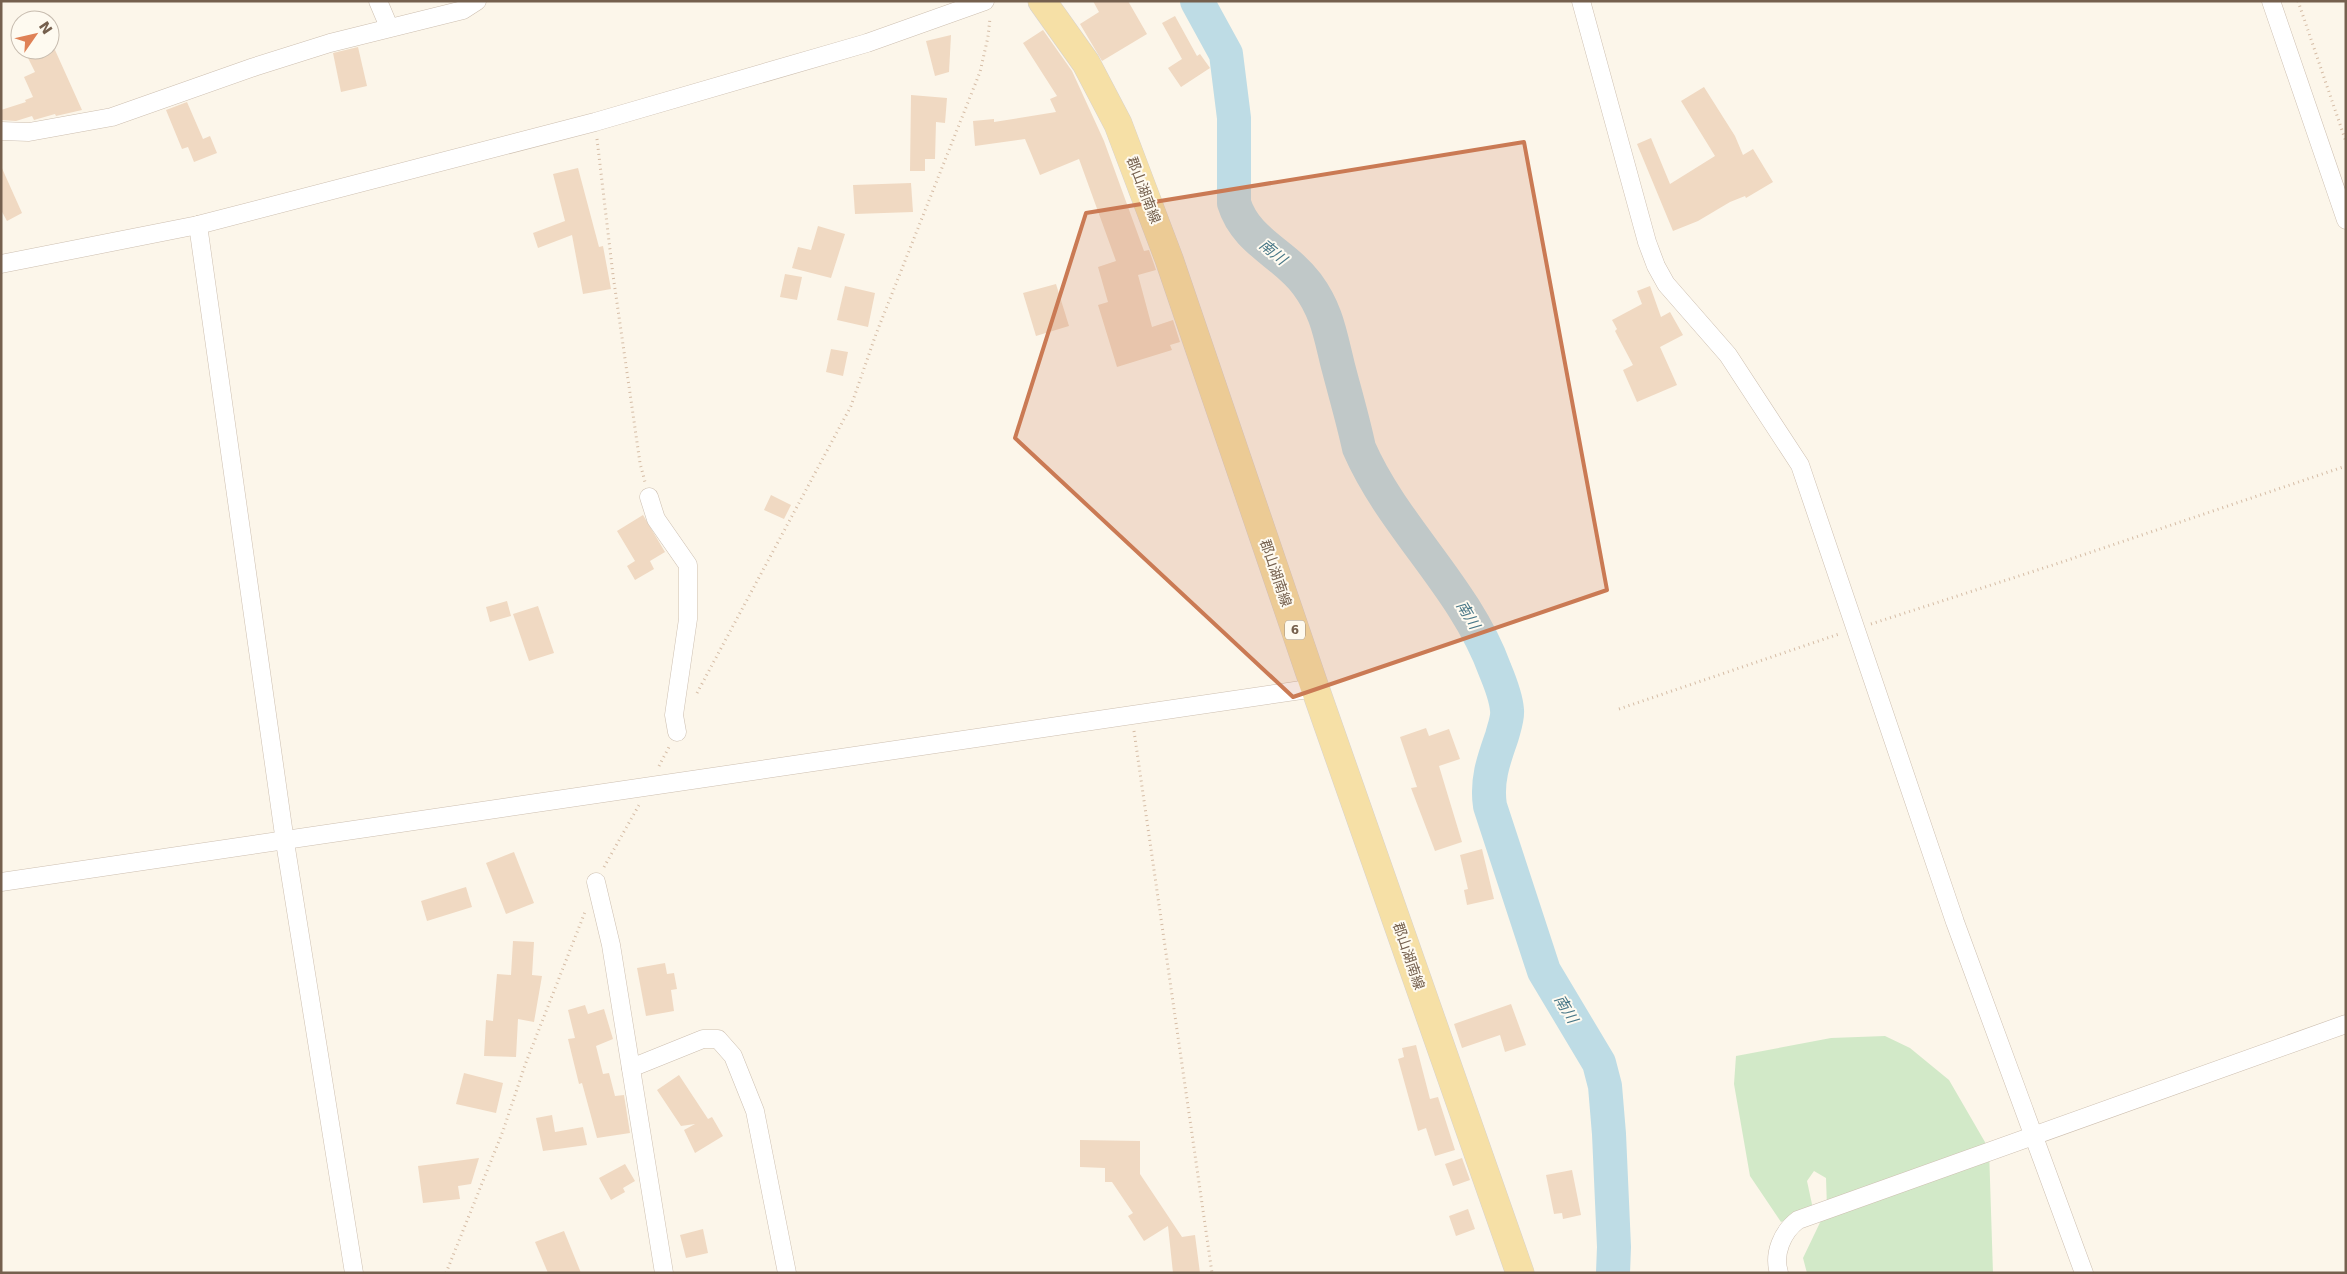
<svg xmlns="http://www.w3.org/2000/svg" width="2347" height="1274" font-family="'DejaVu Sans','Noto Sans JP',sans-serif">
  <rect width="100%" height="100%" fill="#fcf6ea"/>
  <path fill="#d2e9c8" d="M 1885,1036 L 1910,1048 L 1949,1080 L 1989,1149 L 1993,1273 L 1807,1273 L 1803,1258 L 1827,1208 L 1826,1178 L 1814,1171 L 1807,1181 L 1813,1209 L 1781,1222 L 1750,1176 L 1734,1084 L 1736,1056 L 1831,1038 Z"/>
  <g fill="none" stroke-linecap="round" stroke-linejoin="round">
    <path stroke="#bedce5" stroke-width="34" d="M 1197,1 L 1226,54 L 1234,118 L 1234,203 C 1246,242 1284,253 1307,284 C 1327,311 1330,334 1338,366 C 1345,393 1353,420 1359,448 C 1394,528 1465,587 1495,670 C 1500,682 1506,697 1507,710 C 1508,718 1504,728 1502,736 C 1494,759 1486,780 1490,806 L 1544,971 L 1599,1063 L 1605,1086 L 1609,1134 L 1614,1247 L 1613,1273"/>
  </g>
  <g fill="#f0d9c2">
    <path d="M 1093,1 L 1128,1 L 1147,34 L 1102,61 L 1080,24 L 1099,12 Z"/>
    <path d="M 1175,16 L 1197,56 L 1200,54 L 1210,68 L 1181,87 L 1168,68 L 1182,59 L 1162,23 Z"/>
    <path d="M 1043,30 L 1072,71 L 1104,141 L 1144,251 L 1149,250 L 1154,264 L 1156,270 L 1138,275 L 1152,327 L 1173,320 L 1180,342 L 1170,345 L 1172,350 L 1117,367 L 1098,305 L 1108,302 L 1098,267 L 1116,261 L 1079,159 L 1040,175 L 1025,139 L 975,146 L 973,121 L 994,119 L 994,122 L 1056,112 L 1050,99 L 1057,96 L 1023,43 Z"/>
    <path d="M 951,35 L 949,72 L 935,76 L 926,41 Z"/>
    <path d="M 358,47 L 367,86 L 341,92 L 333,53 Z"/>
    <path d="M 24,50 L 55,50 L 82,110 L 56,116 L 55,114 L 34,120 L 32,116 L 16,121 L 1,120 L 1,110 L 26,102 L 25,100 L 33,97 L 24,77 L 35,72 Z"/>
    <path d="M 1704,87 L 1735,136 L 1743,155 L 1753,149 L 1773,182 L 1746,198 L 1745,196 L 1730,202 L 1698,221 L 1673,231 L 1637,144 L 1651,138 L 1670,184 L 1715,156 L 1681,101 Z"/>
    <path d="M 911,95 L 947,98 L 945,123 L 936,122 L 935,159 L 925,159 L 925,171 L 910,171 Z"/>
    <path d="M 187,102 L 203,139 L 210,136 L 217,153 L 194,162 L 188,147 L 182,149 L 166,110 Z"/>
    <path d="M 1,166 L 22,213 L 7,221 L 1,210 Z"/>
    <path d="M 578,168 L 599,247 L 603,246 L 611,289 L 583,294 L 572,235 L 538,248 L 533,233 L 565,221 L 553,174 Z"/>
    <path d="M 911,183 L 913,212 L 855,214 L 853,185 Z"/>
    <path d="M 818,226 L 845,234 L 831,278 L 792,268 L 798,247 L 811,250 Z"/>
    <path d="M 785,274 L 802,277 L 797,300 L 780,297 Z"/>
    <path d="M 1056,284 L 1069,326 L 1036,336 L 1023,293 Z"/>
    <path d="M 845,286 L 875,293 L 868,327 L 837,320 Z"/>
    <path d="M 1650,286 L 1661,317 L 1670,312 L 1683,335 L 1660,347 L 1677,385 L 1637,402 L 1623,370 L 1633,365 L 1615,331 L 1617,329 L 1612,320 L 1642,304 L 1637,291 Z"/>
    <path d="M 831,349 L 848,352 L 843,376 L 826,372 Z"/>
    <path d="M 771,495 L 791,505 L 784,519 L 764,510 Z"/>
    <path d="M 643,515 L 665,552 L 650,561 L 654,569 L 635,580 L 627,566 L 635,561 L 617,531 Z"/>
    <path d="M 507,601 L 511,616 L 490,622 L 486,607 Z"/>
    <path d="M 538,606 L 554,653 L 529,661 L 513,614 Z"/>
    <path d="M 1426,728 L 1429,736 L 1449,729 L 1460,759 L 1439,766 L 1462,842 L 1435,851 L 1411,788 L 1417,787 L 1400,737 Z"/>
    <path d="M 1482,849 L 1494,899 L 1467,905 L 1464,890 L 1468,889 L 1460,855 Z"/>
    <path d="M 514,852 L 534,903 L 506,914 L 486,863 Z"/>
    <path d="M 466,887 L 472,907 L 427,921 L 421,901 Z"/>
    <path d="M 513,941 L 534,942 L 532,975 L 542,976 L 534,1022 L 518,1019 L 516,1057 L 484,1056 L 486,1020 L 493,1021 L 497,974 L 511,975 Z"/>
    <path d="M 665,963 L 667,974 L 674,973 L 677,989 L 671,990 L 674,1011 L 646,1016 L 637,968 Z"/>
    <path d="M 1511,1004 L 1526,1045 L 1505,1052 L 1500,1035 L 1462,1048 L 1454,1024 Z"/>
    <path d="M 585,1005 L 588,1014 L 604,1009 L 613,1039 L 596,1046 L 603,1074 L 609,1073 L 615,1096 L 624,1095 L 630,1133 L 597,1138 L 582,1083 L 579,1084 L 568,1039 L 575,1038 L 568,1010 Z"/>
    <path d="M 1416,1045 L 1430,1099 L 1438,1097 L 1455,1150 L 1435,1156 L 1426,1128 L 1418,1131 L 1398,1059 L 1404,1057 L 1402,1048 Z"/>
    <path d="M 464,1073 L 503,1083 L 496,1113 L 456,1104 Z"/>
    <path d="M 679,1075 L 708,1119 L 712,1117 L 723,1136 L 695,1153 L 684,1130 L 695,1124 L 681,1126 L 657,1090 Z"/>
    <path d="M 552,1115 L 555,1132 L 583,1127 L 587,1145 L 543,1151 L 536,1118 Z"/>
    <path d="M 1080,1140 L 1140,1141 L 1140,1174 L 1182,1237 L 1195,1235 L 1200,1273 L 1173,1273 L 1168,1226 L 1144,1241 L 1128,1216 L 1133,1213 L 1112,1182 L 1105,1182 L 1105,1168 L 1080,1167 Z"/>
    <path d="M 479,1158 L 471,1184 L 458,1186 L 460,1199 L 423,1203 L 418,1166 Z"/>
    <path d="M 1462,1158 L 1470,1180 L 1453,1186 L 1445,1164 Z"/>
    <path d="M 625,1164 L 635,1181 L 623,1188 L 625,1192 L 611,1200 L 599,1178 Z"/>
    <path d="M 1572,1170 L 1581,1215 L 1563,1219 L 1562,1213 L 1554,1214 L 1546,1175 Z"/>
    <path d="M 1468,1209 L 1475,1229 L 1456,1236 L 1449,1216 Z"/>
    <path d="M 703,1229 L 708,1253 L 686,1258 L 680,1235 Z"/>
    <path d="M 564,1231 L 581,1273 L 548,1273 L 535,1242 Z"/>
  </g>
  <g fill="none" stroke-linecap="round" stroke-linejoin="round">
    <defs>
      <g id="street">
        <path d="M 378,1 L 389,27"/>
        <path d="M 1581,1 L 1647,242 L 1656,266 L 1666,284 L 1728,355 L 1800,465 L 1955,922 L 2084,1273"/>
        <path d="M 2271,1 L 2346,220"/>
        <path d="M 1,131 L 29,132 L 112,117 L 254,67 L 330,43 L 463,10 L 477,1"/>
        <path d="M 198,225 L 285,842 L 354,1273"/>
        <path d="M 1,264 L 198,225 L 595,122 L 867,43 L 985,1"/>
        <path d="M 649,497 L 656,519 L 688,565 L 688,619 L 674,715 L 677,732"/>
        <path d="M 1,882 L 1315,688"/>
        <path d="M 596,882 L 611,945 L 664,1273"/>
        <path d="M 631,1068 L 703,1039 L 718,1039 L 733,1056 L 755,1111 L 787,1273"/>
        <path d="M 1779,1273 C 1773,1254 1782,1232 1798,1220 L 2346,1024"/>
      </g>
      <path id="primary" d="M 1042,1 L 1086,63 L 1118,124 L 1169,259 L 1315,688 L 1520,1273"/>
    </defs>
    <use href="#street" stroke="#cdbfb0" stroke-width="19"/>
    <use href="#primary" stroke="#d8d2cd" stroke-width="29"/>
    <g stroke="#d5bca5" stroke-width="3" stroke-dasharray="1 4" stroke-linecap="butt">
      <path d="M 2298,1 L 2346,142"/>
      <path d="M 597,139 L 613,275 L 640,463 L 645,482"/>
      <path d="M 1871,624 L 2059,563 L 2346,466"/>
      <path d="M 697,693 L 851,406 L 876,334 L 980,72 L 988,37 L 990,18"/>
      <path d="M 1619,709 L 1839,634"/>
      <path d="M 1134,731 L 1212,1273"/>
      <path d="M 659,766 L 669,747"/>
      <path d="M 604,867 L 639,805"/>
      <path d="M 446,1273 L 503,1131 L 525,1065 L 585,912"/>
    </g>
    <use href="#street" stroke="#fff" stroke-width="18"/>
    <use href="#primary" stroke="#f6e0a6" stroke-width="28"/>
  </g>
  <path fill="#ca7a54" fill-opacity="0.2" stroke="#ca7a54" stroke-width="4" stroke-linejoin="round" d="M 1524,142 L 1607,590 L 1293,697 L 1015,438 L 1086,213 Z"/>
  <g text-anchor="middle" dominant-baseline="central" stroke-width="4" stroke-linejoin="round" paint-order="stroke">
    <rect fill="#fefaf0" stroke="#9e8e7f" stroke-width="1" x="1285" y="620.5" width="20" height="19" rx="4"/>
    <g font-size="12" font-weight="bold" fill="#75604e">
      <text x="1295" y="630">6</text>
    </g>
    <g font-size="14" fill="#75604e" stroke="#fefaf0">
      <text transform="translate(1144 190) rotate(69)">郡山湖南線</text>
      <text transform="translate(1276 573) rotate(71)">郡山湖南線</text>
      <text transform="translate(1409 956) rotate(71)">郡山湖南線</text>
    </g>
    <g font-size="15" font-style="italic" fill="#487787" stroke="#fefaf0">
      <text transform="translate(1273 252) rotate(39)">南川</text>
      <text transform="translate(1468 615) rotate(59)">南川</text>
      <text transform="translate(1566 1009) rotate(59)">南川</text>
    </g>
  </g>
  <rect width="2347" height="1274" fill="none" stroke="#75604e" stroke-width="5"/>
  <g transform="translate(35 35) rotate(56)"><circle r="24" fill="#fefaf0" stroke="#c7bcaf"/>
  <path d="M0-4L9 19L0 12L-9 19Z" fill="#df8156"/>
  <text y="-8" font-size="14" font-weight="bold" text-anchor="middle" fill="#75604e">N</text>
  </g>
</svg>
